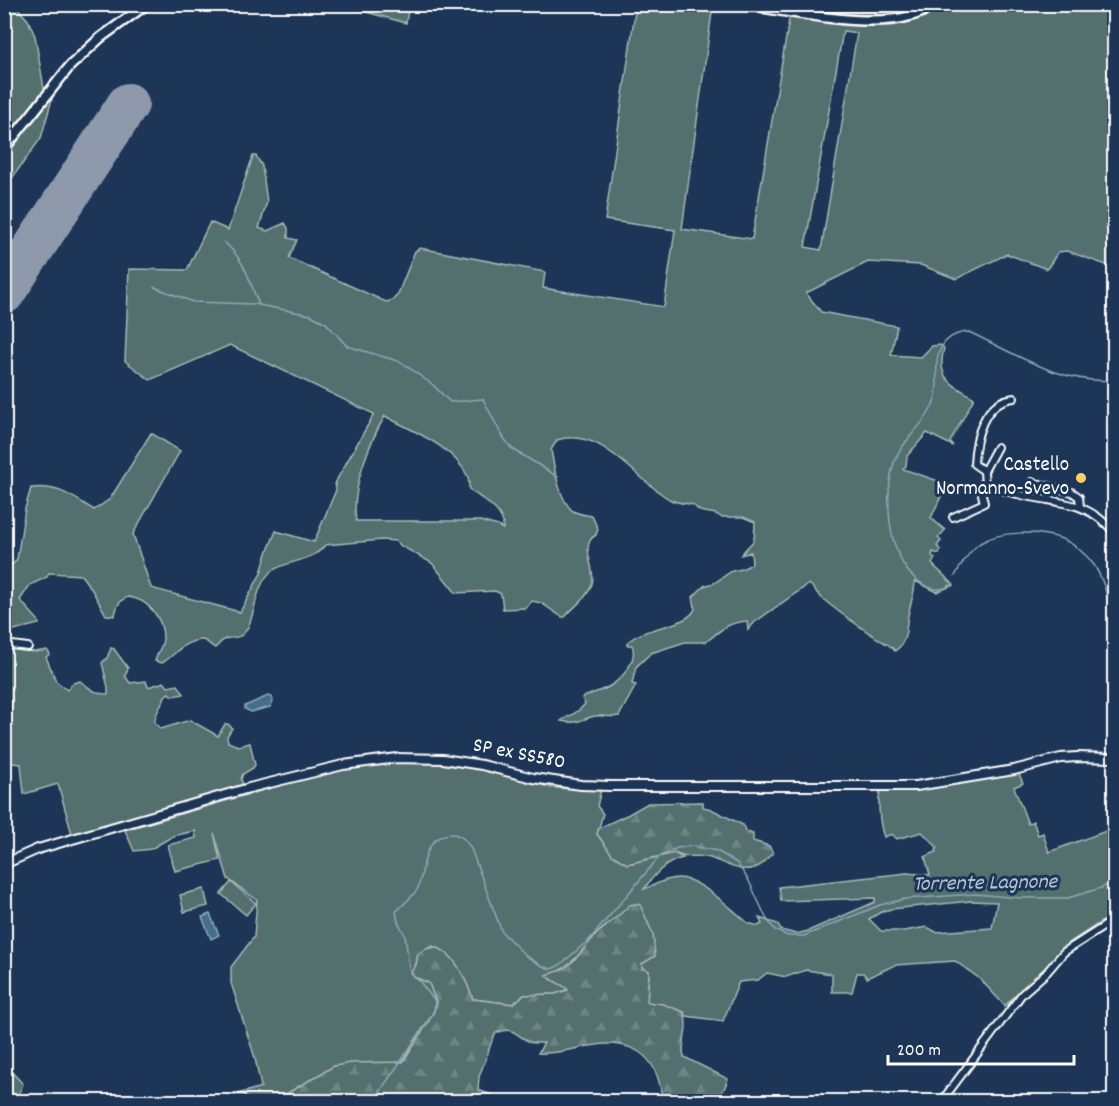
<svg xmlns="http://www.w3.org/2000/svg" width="1119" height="1106" font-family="Dekko,sans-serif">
  <defs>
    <pattern id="forest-firs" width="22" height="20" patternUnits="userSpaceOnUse" patternTransform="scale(1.5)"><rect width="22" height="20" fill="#53706e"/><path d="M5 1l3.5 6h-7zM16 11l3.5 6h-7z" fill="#6d8584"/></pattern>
  </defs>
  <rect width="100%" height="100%" fill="#1d3557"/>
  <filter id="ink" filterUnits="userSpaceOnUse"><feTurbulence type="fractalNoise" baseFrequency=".0167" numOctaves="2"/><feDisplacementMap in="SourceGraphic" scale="12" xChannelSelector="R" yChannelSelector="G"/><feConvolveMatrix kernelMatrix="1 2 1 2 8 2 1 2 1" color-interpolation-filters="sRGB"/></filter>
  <g filter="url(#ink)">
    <g fill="#53706e" stroke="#a9b8b6" stroke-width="1.5" fill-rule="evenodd">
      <path d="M 5,5 L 15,5 L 28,20 L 35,36 L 45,94 L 5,146 Z"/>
      <path d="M 341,5 L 409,4 L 409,5 L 406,23 Z"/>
      <path d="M 636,5 L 713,5 L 682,229 L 752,239 L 790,14 L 851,22 L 934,9 L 942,5 L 1114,5 L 1114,263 L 1109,266 L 1067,251 L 1058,252 L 1047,269 L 1007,254 L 956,279 L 921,265 L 868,262 L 806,293 L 821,312 L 897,326 L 891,355 L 921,357 L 932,346 L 940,345 L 944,348 C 936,379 951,383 974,398 L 950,442 L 953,446 L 927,433 L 907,456 L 906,466 L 903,469 L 938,481 L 944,490 L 931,518 L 945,530 L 938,538 L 941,541 L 937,546 L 941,550 L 939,554 L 933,552 L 932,556 L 935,558 L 932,564 L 954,585 L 937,592 L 915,581 C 915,592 911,601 909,611 C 905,625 909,641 895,651 C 891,645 886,644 880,640 C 860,627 840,614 822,598 C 817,594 814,588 809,584 L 755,622 L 748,630 L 747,621 C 726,623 721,630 706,642 L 685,642 L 651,653 L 636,667 L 632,684 L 636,685 L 619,716 C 611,718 603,715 595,716 C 581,719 577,725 561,721 C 571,714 576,715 585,704 L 582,698 C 591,693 602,691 610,686 C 623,678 638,660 632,645 L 627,645 L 627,643 C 643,626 683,628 694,611 C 696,607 694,602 693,597 L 704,586 L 714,583 L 732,571 L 742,569 L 752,564 L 751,552 L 741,555 C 755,536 754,549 755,522 L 743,517 L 721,517 C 713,511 710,514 700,511 C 698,510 696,507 693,505 C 688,503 680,504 671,500 C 636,481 603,426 557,440 L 551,450 C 554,466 559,501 573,511 C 579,514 585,515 592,516 L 598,529 L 596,535 C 578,545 597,569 592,584 C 587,599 575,605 565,617 L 562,617 L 541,603 L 532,601 L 526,608 L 503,609 L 501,594 L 495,591 L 456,593 L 432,563 L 401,546 L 396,541 L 382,540 L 325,545 C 313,562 288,560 272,571 C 253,586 256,622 243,634 C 238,639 231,637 225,639 C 221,641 218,646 215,648 C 211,646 207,641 203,640 C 183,640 176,655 162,663 L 155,661 C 157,653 163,646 163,638 C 163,618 148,599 128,597 C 119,600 116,607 115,616 L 106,615 L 92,590 L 81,575 L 49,573 L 47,577 L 30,585 L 20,600 L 38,620 L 39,624 L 5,632 L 5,566 L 13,564 L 17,559 L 25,509 L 31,488 C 58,485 72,496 94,510 L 110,499 L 151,433 L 180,451 L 133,534 L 151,588 L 240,612 L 261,573 L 267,553 L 276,531 L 314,542 L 336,490 L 335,483 L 374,414 L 230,345 L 150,380 L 125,361 L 129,269 L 187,270 L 210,222 L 228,230 L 253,156 L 256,156 L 262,166 L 267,202 L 259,228 L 267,231 L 285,223 L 288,228 L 288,238 L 297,240 L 289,258 L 386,302 L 393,300 L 398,294 L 415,251 L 420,248 L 545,272 L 543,288 L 664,307 L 675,230 L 605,220 ZM 843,31 L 857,33 L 821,250 L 805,247 ZM 385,416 C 414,432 451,445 467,475 C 469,478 469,485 469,489 C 482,500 505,510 503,529 L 498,526 L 480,521 L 356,521 C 351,489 369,443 385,416 Z"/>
      <path d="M 828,5 L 926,5 C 896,21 859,15 827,12 Z"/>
      <path d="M 54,92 L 41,138 L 5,188 L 5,155 Z"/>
      <path d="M 5,640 L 7,641 L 5,642 L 6,648 L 10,649 L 35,652 L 47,650 L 50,654 L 46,657 L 56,681 L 67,690 L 73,683 L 80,681 C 89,687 96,695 108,694 L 108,687 L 102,663 L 107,658 L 111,648 L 114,649 L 128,668 L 125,676 L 130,683 L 146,681 L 148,687 L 164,682 L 168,687 L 178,685 L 184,694 L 172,696 L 169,693 L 165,696 C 163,705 153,715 155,723 L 161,729 L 190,720 L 218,736 L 225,724 L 228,724 L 232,728 L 227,736 L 228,742 L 238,746 L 250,743 L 255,765 L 253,768 L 243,774 L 241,779 L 243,785 L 87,832 L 86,830 L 72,834 L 58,784 L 24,794 L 21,764 L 5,762 Z"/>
      <path d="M 419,758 L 480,768 L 552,788 L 601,790 L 597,806 L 603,814 L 597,834 L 628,864 L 674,853 L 683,858 C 665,862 654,875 644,889 C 655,885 668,877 680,878 C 700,879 733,910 748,923 L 758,926 L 762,924 L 759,918 L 778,924 L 781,930 L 796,934 L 808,931 L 875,902 L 875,898 L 781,901 L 779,887 L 907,873 L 930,875 L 925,857 L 936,852 L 937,847 L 922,832 L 897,839 L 892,834 L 884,837 C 880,827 876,796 882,787 L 1018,772 L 1023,783 L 1014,787 L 1028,824 L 1033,821 L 1038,835 L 1043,833 L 1049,852 L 1114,828 L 1114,917 L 1101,922 L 1064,946 L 1046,971 L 1015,995 L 1005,1006 L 980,979 L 955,961 L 895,965 L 867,978 L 863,973 L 857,973 L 852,992 L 832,992 L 832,974 L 806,970 L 786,977 L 767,973 L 758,980 L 739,982 L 723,1021 L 686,1016 L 684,1012 L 647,1002 L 649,971 L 642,969 L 642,964 L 652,957 L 610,923 L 596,934 L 576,958 L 561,971 L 546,975 C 554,984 563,983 569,989 L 555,994 L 524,995 L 513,1004 L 473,999 C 466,980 454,951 432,946 L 418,954 L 416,965 L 411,973 L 418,979 L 429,983 L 437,1004 L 429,1021 L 402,1062 L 334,1066 L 274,1101 L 252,1101 L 241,1093 L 261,1087 L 255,1058 L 231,983 L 231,967 L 254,937 L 257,900 L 228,879 L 214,833 L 220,860 L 175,871 L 168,845 L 196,838 L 195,831 L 173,836 L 151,849 L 134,851 L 125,830 L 351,765 ZM 971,901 L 997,902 L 992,928 L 936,932 L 927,927 L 904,931 L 881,931 L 869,919 L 881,912 L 891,909 Z"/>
      <path d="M 231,882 L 256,903 L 246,915 L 221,894 Z"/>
      <path d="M 204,889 L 208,906 L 184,912 L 180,895 Z"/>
      <path d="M 4,1064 L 23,1084 L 16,1101 L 5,1101 Z"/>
    </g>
    <g fill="url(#forest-firs)" stroke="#a9b8b6" stroke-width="1.5">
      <path d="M 703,802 L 703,807 L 711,809 L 743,825 L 745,831 L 753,834 L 753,841 L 769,846 L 773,853 C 768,857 765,863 759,866 C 740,876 724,861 706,857 C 692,854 687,860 674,853 L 627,864 L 612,855 L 597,834 L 599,828 L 629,814 L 648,803 Z"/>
      <path d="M 635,904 L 640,905 L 653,934 L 655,956 L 642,964 L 642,969 L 644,968 L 649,971 L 647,1002 L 663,1004 L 684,1012 C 690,1030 680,1045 684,1057 L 728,1079 L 724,1089 L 714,1101 L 662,1101 C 660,1068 645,1044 608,1044 C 584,1044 563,1055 538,1053 L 544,1043 C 539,1043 533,1044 528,1041 C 513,1034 515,1026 496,1033 L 493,1038 L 479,1077 L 478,1090 L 508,1101 L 274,1101 L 334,1066 L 351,1063 L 403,1062 L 429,1021 L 437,1004 L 429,983 L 414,977 L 411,972 L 416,965 L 418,954 C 446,931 465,977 473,999 L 513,1004 L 524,995 L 555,994 L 568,990 C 565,985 554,983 546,975 C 575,968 578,953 597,934 C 608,924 620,915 630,905 Z"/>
      <path d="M 241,1093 L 252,1101 L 211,1101 Z"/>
    </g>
    <g fill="#446e8b" stroke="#8fa8b9" stroke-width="1.5">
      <path d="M 268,696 L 272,697 L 273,701 L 270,707 L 251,712 L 245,709 L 245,706 Z"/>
      <path d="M 210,914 L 219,935 L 211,939 L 202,917 Z"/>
    </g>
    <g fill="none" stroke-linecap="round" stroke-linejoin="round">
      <g stroke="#8fa8b9" stroke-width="1.5">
        <path d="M 224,242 C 247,263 248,278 259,305"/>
        <path d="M 154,287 L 193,302 L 254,304 L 311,315 L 326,323 L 347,346 L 401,362 L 433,385 L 450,402 L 483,399 L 500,432 L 511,448 L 558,477"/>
        <path d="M 955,576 C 961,565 969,551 980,543 C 1001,530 1039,531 1062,539 C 1073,543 1087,555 1094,565 C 1111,592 1110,616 1114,645"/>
        <path d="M 950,585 C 940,593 927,588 917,580 C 887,557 883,494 895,460 C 904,437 928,423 935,399 C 941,379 930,360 945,342 C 952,335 959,332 969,332 C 1014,353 1062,385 1114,380"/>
        <path d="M 373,1102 L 434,1012 L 435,1001 L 420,982 L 410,973 L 405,935 L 398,922 L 396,912 C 402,905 414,896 418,888 C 425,869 422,838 449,834 C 460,833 466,840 471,849 L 502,932 L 526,956 L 542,966 L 551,969 L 560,965 L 590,939 L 660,856 L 677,848 L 693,846 L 717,851 L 737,863 L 749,881 L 766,918 L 775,930 L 788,936 L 804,936 L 880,905 L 905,899 L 975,894 L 1020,898 L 1068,898 L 1101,888 L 1114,882"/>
      </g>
      <path stroke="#8e9aab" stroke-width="42" d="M 4,293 L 128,104"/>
      <defs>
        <g id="minor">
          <path d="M 984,471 L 974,464 C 975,439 983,401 1014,398"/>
          <path d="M 1032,482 L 1072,492 L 1079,497 L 1080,506"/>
          <path d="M 985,487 C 998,488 1009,492 1021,495 C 1059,504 1085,499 1114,532"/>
          <path d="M 953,517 L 984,503 L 981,490 L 985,487 L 984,471 L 997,447"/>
          <path d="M 4,644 L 28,647"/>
          <path d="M 941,1102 L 1022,994 L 1047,972 L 1064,952 L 1114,920"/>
        </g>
        <path id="tertiary" d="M 4,864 L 38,849 L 249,788 L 343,765 L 397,758 L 443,759 L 482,765 L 533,778 L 581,785 L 610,786 L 916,786 L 1014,770 L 1061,758 L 1077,757 L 1114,758"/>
        <g id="secondary">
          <path d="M 741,4 C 785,11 869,29 910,16 C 919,14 928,9 935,4"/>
          <path d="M 4,149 L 70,66 L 100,38 L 147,4"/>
        </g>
      </defs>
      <use href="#minor" stroke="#fff" stroke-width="10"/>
      <use href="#tertiary" stroke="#fff" stroke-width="12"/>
      <use href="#secondary" stroke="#fff" stroke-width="13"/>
      <use href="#minor" stroke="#1d3557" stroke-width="6"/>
      <use href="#tertiary" stroke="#1d3557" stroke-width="8"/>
      <use href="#secondary" stroke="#1d3557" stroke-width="8"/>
    </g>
  </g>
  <circle fill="#ffd166" stroke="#1d3557" stroke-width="2" cx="1081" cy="478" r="6"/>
  <g text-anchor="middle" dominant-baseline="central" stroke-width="6" stroke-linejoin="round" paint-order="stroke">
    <g font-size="21" fill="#fff" stroke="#1d3557" text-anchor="end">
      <text x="1069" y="466">Castello<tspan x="1069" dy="24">Normanno-Svevo</tspan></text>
    </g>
    <g font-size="21" fill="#fff" stroke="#1d3557">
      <text transform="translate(519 755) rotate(11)">SP ex SS580</text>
    </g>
    <g font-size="22" font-style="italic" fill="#b4c5d1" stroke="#1d3557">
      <text transform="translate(985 884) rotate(-1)">Torrente Lagnone</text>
    </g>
  </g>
  <rect width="1119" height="1106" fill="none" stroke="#1d3557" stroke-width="24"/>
  <rect x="12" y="12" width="1095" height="1082" fill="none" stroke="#fff" stroke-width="2" filter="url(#ink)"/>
  <path d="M888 1055v9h186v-9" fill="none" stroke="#ffffff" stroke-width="3"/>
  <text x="897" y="1055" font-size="18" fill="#ffffff" stroke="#1d3557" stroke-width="4.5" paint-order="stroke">200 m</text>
</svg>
